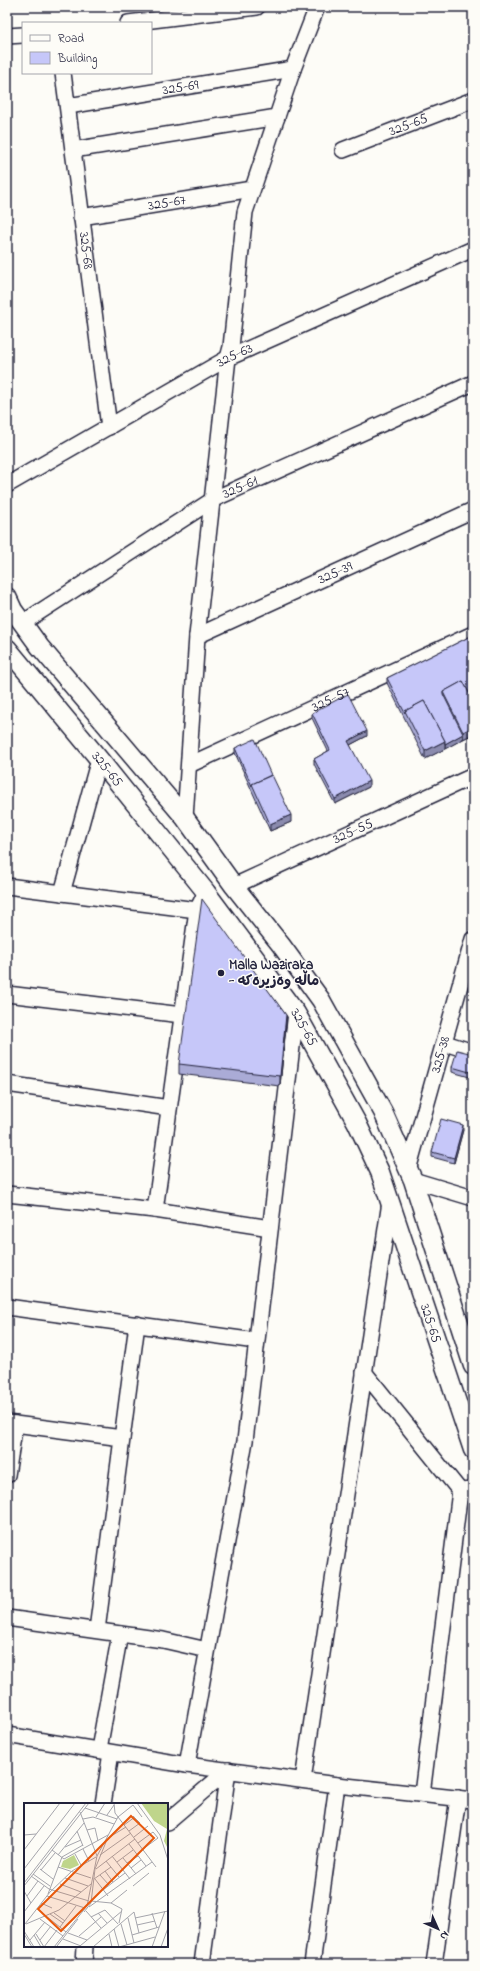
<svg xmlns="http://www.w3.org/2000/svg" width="480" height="1971" font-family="'Indie Flower','Playpen Sans Arabic',sans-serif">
  <rect width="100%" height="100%" fill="#fdfcf7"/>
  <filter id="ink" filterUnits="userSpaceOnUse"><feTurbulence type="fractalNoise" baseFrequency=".025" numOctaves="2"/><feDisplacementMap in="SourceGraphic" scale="8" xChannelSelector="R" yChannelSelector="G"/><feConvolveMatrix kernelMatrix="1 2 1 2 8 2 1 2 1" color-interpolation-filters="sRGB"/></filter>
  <g filter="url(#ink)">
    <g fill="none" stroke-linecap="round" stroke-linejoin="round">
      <defs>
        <g id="minor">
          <path d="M 128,23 L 257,7"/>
          <path d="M 7,36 L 23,35"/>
          <path id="s1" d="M 63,73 L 109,427"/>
          <path id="s2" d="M 68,106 L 293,69"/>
          <path d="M 73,150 L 277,117"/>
          <path id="s3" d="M 343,150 L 473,100"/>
          <path id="s4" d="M 81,217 L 252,189"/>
          <path id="s5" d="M 7,485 L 228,358 L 473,249"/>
          <path id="s6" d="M 24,622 L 214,499 L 473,383"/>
          <path id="s7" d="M 197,636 L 473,510"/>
          <path id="s8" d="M 189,765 L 473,634"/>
          <path d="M 185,818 L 197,636 L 228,358 L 231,347 L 245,212 L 293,69 L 317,7"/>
          <path d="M 7,886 L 197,910"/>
          <path id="s9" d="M 234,886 L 473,776"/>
          <path d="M 62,893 L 99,759"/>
          <path d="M 7,994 L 182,1015"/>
          <path d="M 445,1043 L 473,1052"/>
          <path d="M 7,1084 L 169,1108"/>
          <path id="s10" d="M 408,1170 L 473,939"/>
          <path d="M 413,1180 L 473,1198"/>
          <path d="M 7,1194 L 155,1210 L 270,1228"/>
          <path d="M 155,1210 L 197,910 L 206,892"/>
          <path d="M 7,1307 L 256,1341"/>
          <path d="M 364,1372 L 460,1491"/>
          <path d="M 7,1423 L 122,1438"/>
          <path d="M 7,1475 L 15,1424"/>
          <path d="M 7,1618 L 163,1640 L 207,1650"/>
          <path d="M 97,1630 L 137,1324"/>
          <path d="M 7,1735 L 187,1765 L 337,1785 L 473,1800"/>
          <path d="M 99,1749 L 120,1634"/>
          <path d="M 187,1765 L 245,1441 L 296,1013"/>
          <path d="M 303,1780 L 390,1202"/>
          <path d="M 422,1794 L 460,1491 L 473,1490"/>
          <path d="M 103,1804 L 111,1753"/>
          <path d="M 167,1822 L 228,1770"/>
          <path d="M 84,1964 L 85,1946"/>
          <path d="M 202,1964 L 228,1770"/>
          <path d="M 312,1964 L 337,1785"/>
          <path d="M 434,1964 L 458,1798"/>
        </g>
        <g id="tertiary">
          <path d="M 7,597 L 13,610 L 40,647 L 185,818 L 234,886 L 281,945 L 321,1000 L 383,1112 L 413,1180 L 473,1366"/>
          <path id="s11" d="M 7,648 L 99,759 L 206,892 L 296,1013 L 357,1123 L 380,1172 L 473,1450"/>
        </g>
      </defs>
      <use href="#minor" stroke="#22223b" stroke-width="18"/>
      <use href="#tertiary" stroke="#22223b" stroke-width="21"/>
      <use href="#minor" stroke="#fdfcf7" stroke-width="15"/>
      <use href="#tertiary" stroke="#fdfcf7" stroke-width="18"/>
    </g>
    <g fill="#aaabd6" stroke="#22223b">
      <path d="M 7,59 L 10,82 L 10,90 L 7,90 Z"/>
      <path d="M 473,635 L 473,734 L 425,759 L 387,683 L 387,678 Z"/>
      <path d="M 312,713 L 367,736 L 350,745 L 369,787 L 335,804 L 314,764 L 314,759 L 328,751 L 312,718 Z"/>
      <path d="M 235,748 L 291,822 L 270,831 L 235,753 Z"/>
      <path d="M 286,1024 L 280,1086 L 179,1074 L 179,1064 Z"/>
      <path d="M 473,1054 L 473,1078 L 452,1072 L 452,1067 Z"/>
      <path d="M 463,1130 L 454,1163 L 432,1157 L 432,1152 Z"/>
    </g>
    <g fill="#8b8bae" stroke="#22223b">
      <path d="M 473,727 L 473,734 L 463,739 L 463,732 Z"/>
      <path d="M 367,731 L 367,736 L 348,746 L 348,741 Z"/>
      <path d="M 463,734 L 463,739 L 445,749 L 445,744 Z"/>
      <path d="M 445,741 L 445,749 L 425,759 L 425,751 Z"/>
      <path d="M 369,781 L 369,787 L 335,804 L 335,799 Z"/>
      <path d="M 291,815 L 291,822 L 270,831 L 270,824 Z"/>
      <path d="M 286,1015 L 286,1024 L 280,1086 L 280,1076 Z"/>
      <path d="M 463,1125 L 463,1130 L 454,1163 L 454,1158 Z"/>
    </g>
    <g fill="#c6c7f9" stroke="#22223b">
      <path d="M 7,59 L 10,82 L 7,83 Z"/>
      <path d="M 473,635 L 473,701 L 463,681 L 443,692 L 443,694 L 463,734 L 445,744 L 445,741 L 424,701 L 405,711 L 405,713 L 387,678 Z"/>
      <path d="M 463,681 L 473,701 L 473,727 L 463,732 L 443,692 Z"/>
      <path d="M 348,694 L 367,731 L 348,741 L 369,781 L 335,799 L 314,759 L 330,750 L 312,713 Z"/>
      <path d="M 424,701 L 445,741 L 425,751 L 405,711 Z"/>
      <path d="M 255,739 L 271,775 L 252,784 L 252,786 L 235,748 Z"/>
      <path d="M 272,775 L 291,815 L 270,824 L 252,784 Z"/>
      <path d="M 202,899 L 286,1015 L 280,1076 L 179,1064 Z"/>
      <path d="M 457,1050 L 473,1054 L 473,1073 L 452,1067 Z"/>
      <path d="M 441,1119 L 463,1125 L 454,1158 L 432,1152 Z"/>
    </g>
  </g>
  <circle fill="#22223b" stroke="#fdfcf7" stroke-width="1.5" cx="221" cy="973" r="4"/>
  <g text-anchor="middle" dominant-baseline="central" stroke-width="3" stroke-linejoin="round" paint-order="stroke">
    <g font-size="14" fill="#22223b" stroke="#fdfcf7">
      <text stroke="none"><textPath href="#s2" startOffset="114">325-69</textPath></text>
      <text stroke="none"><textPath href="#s3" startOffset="70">325-65</textPath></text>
      <text stroke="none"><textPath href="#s4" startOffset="87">325-67</textPath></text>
      <text stroke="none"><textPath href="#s1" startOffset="179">325-68</textPath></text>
      <text stroke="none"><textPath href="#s5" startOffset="262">325-63</textPath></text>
      <text stroke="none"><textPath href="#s6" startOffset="255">325-61</textPath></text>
      <text stroke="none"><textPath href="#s7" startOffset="152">325-39</textPath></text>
      <text stroke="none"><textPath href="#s8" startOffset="156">325-57</textPath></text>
      <text stroke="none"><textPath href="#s11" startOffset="157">325-65</textPath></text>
      <text stroke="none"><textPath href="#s9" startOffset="131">325-55</textPath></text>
      <text stroke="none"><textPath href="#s11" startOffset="482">325-65</textPath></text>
      <text stroke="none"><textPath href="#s10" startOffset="120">325-38</textPath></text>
      <text stroke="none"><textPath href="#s11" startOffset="805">325-65</textPath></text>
    </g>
    <g font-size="14" font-weight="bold" fill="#22223b" stroke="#fdfcf7" text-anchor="start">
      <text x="229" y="965">Malla Waziraka<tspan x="229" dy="16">- ماڵە وەزیرەکە</tspan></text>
    </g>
  </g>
  <g transform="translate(24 1803)">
    <rect width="144" height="144" fill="#fdfcf7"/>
    <path d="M 117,0 L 144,0 L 144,46 L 140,38 L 143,26 L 130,18 Z" fill="#bfd58b"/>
    <path d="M 50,52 L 55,62 L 46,66 L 37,64 L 39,58 Z" fill="#bfd58b"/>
    <path fill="none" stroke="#a5a5ac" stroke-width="1" d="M 90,0 L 91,10 L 132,64M 113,0 L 136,32 L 144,57M 109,2 L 118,14M 61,5 L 93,16M 56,9 L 73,53M 83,12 L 90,2M 72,14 L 81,0M 59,16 L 69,14 L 90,21M 100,22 L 111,14M 63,27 L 71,25 L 74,38M 53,28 L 59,43M 105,28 L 116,20 L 109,13M 0,32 L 12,31M 110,34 L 124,23M 84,35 L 102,24M 114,40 L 129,29 L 134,35 L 119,46M 105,41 L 122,63M 41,44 L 57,37M 59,46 L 65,58M 0,47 L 36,0M 28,47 L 40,56 L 84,32M 51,51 L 57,62M 34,52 L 60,20M 76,52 L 107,30M 88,53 L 106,76M 99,55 L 112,71M 82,58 L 95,74M 93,59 L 109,47M 103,60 L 114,53M 34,64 L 67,75M 107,65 L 117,57M 0,66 L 51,0M 16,66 L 29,76M 72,66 L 111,36M 17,67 L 31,50M 81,68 L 89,79M 9,71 L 26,83M 76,72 L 85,82M 7,73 L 25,86 L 65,98M 41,75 L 64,83M 70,76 L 87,64M 71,76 L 84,93M 0,80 L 62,0M 36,81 L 57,89M 0,83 L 65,0M 109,83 L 125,70M 79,87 L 101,70M 0,88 L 7,100M 24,91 L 38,54 L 59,42M 3,93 L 14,78M 23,93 L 61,105M 67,98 L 87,100 L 103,87M 17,100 L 28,105M 87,100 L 98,106 L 95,120M 65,104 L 128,59M 62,108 L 77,125M 0,109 L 20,83M 60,109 L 67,100 L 71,66 L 82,39M 110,109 L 115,130M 30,110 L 41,118M 74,110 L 83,120M 128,110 L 133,125M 26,111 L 39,120M 22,113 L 42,129M 67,114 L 81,107 L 94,121M 104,115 L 110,140M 111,115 L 144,108M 16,116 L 39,133M 1,121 L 26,89 L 48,68 L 72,54M 2,121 L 35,107 L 67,81M 97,121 L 103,142M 113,122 L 131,118M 36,124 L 52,103M 90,126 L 95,144M 0,128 L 10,144M 44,130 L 63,137M 0,131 L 8,144M 12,131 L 20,144M 85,131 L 88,144M 10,132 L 17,144M 108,132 L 135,124M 55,133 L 77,114M 39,136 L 57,143M 6,137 L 21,119M 16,137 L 27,123M 33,143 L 54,116M 56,143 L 98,108M 20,144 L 33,127M 30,144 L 63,103 L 73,53 L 94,14 L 109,2M 69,144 L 110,109M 95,144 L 131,134M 128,144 L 141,108M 137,144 L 144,125"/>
    <path fill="#e8590c" fill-opacity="0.15" stroke="#e8590c" stroke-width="2" d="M 107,13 L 130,35 L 37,128 L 14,106 Z"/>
    <rect width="144" height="144" fill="none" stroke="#22223b" stroke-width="2"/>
  </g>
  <rect width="480" height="1971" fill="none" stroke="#fdfcf7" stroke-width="24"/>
  <rect x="12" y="12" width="456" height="1947" fill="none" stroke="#22223b" stroke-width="1.5" filter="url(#ink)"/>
  <rect x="22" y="22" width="130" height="52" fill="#fdfcf7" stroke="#a5a5ac"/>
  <rect x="30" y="35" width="20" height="6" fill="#fdfcf7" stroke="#a5a5ac"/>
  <text x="58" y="42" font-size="12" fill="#22223b">Road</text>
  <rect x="30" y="52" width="20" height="12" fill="#c6c7f9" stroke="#a5a5ac"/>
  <text x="58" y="62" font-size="12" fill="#22223b">Building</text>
  <g transform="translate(438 1929) rotate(135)" stroke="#fdfcf7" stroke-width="3" paint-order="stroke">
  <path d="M0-3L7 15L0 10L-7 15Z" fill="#22223b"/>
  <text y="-6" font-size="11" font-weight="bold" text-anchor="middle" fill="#22223b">N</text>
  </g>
</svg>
